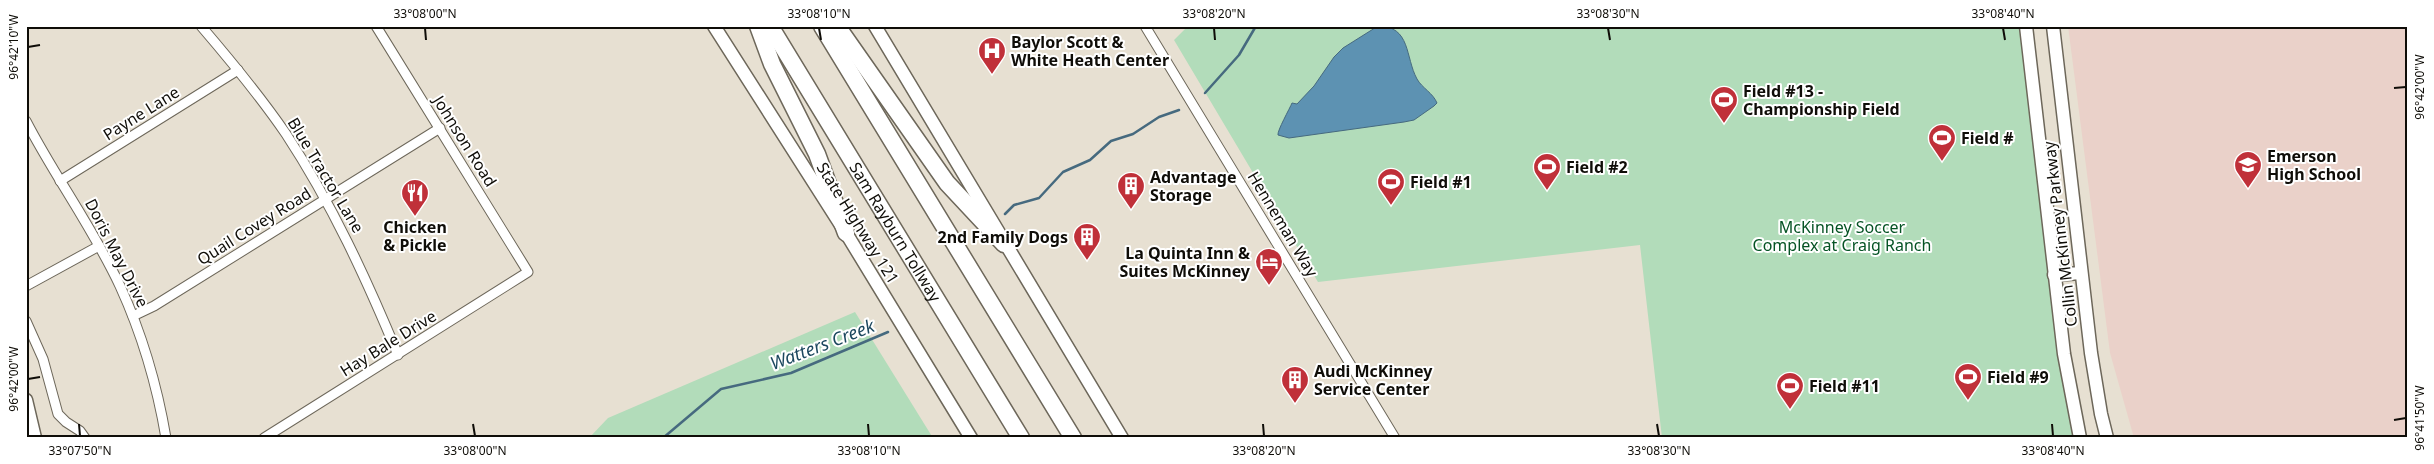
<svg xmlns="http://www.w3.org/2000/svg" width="2434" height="464" font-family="'Noto Sans',sans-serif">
  <rect width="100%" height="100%" fill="#e7e0d2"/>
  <path fill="#ead1c9" d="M 2068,26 L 2408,26 L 2408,438 L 2134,438 L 2110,353 Z"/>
  <g fill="#b2dcba">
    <path d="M 1188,26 L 2021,26 L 2076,438 L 1662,438 L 1640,245 L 1318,282 L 1174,40 Z"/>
    <path d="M 855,312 L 933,438 L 589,438 L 608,418 Z"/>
  </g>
  <path fill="#5d92b2" stroke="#466a7f" d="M 1378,26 C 1411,26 1405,57 1417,79 C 1422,88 1433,93 1437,103 L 1434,106 L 1414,120 L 1404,122 L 1289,138 L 1278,135 C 1277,131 1290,108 1292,103 L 1297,104 L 1314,86 L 1334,57 L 1343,48 Z"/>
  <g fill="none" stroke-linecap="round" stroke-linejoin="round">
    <g stroke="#466a7f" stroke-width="2.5">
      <path d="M 1205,93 L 1239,55 L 1256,26"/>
      <path d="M 1005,214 L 1014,205 L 1039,198 L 1063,172 L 1090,160 L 1111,141 L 1133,134 L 1159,117 L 1179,110"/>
      <path d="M 663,438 L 721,389 L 791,373 L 888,332"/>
    </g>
    <defs>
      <g id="street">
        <path d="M 201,26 C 231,61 260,96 286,134 C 332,204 366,278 398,355"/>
        <path d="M 1145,26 L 1395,438"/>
        <path d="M 26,121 C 55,177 93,228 120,286 C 142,334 157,385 166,438"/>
        <path d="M 60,181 L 238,70"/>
        <path d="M 26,286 L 99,246"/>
        <path d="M 133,316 L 154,306 L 440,128"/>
        <path d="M 26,321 L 43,359 L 58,414 L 66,422 L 80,431 L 85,438"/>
        <path d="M 264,438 L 528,272 L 376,26"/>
      </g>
      <g id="secondary">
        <path d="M 714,26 L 846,233 L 971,438"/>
        <path d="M 875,26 L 1122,438"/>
        <path d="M 2026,26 L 2064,354 L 2080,438"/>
        <path d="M 2053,26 L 2091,353 L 2101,414 L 2107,438"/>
        <path d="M 2054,275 L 2081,273"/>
        <path d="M 26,400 L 35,438"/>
      </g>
      <g id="highway">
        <path d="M 758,26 L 772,64 L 817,154 L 846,233"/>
        <path id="s1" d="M 770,26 L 1021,438"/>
        <path d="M 822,26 L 1073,438"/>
        <path d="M 837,26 L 947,183 L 1004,244"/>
      </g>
    </defs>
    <use href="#street" stroke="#6d675a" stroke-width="11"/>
    <use href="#secondary" stroke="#6d675a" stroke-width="15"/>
    <use href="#highway" stroke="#6d675a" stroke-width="19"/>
    <use href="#street" stroke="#fff" stroke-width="9"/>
    <use href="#secondary" stroke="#fff" stroke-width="12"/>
    <use href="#highway" stroke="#fff" stroke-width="16"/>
  </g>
  <path fill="none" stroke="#0f0d08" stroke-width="2" d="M 425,28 L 426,40M 819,28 L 821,40M 1214,28 L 1215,40M 1608,28 L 1610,40M 2003,28 L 2005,40M 28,47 L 40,45M 2394,88 L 2406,87M 28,379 L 40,377M 2394,420 L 2406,418M 79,424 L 80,436M 473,424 L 475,436M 868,424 L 869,436M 1263,424 L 1264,436M 1657,424 L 1659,436M 2052,424 L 2053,436"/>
  <defs>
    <symbol id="hospital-pin" viewBox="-11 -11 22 30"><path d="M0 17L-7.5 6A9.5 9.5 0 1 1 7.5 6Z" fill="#c03039" stroke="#fff"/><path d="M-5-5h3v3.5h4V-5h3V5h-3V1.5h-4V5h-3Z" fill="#fff"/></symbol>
    <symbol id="stadium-pin" viewBox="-11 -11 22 30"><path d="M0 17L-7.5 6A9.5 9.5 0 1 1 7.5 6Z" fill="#c03039" stroke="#fff"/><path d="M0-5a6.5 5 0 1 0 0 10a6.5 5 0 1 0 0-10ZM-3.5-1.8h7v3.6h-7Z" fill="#fff"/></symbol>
    <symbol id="school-pin" viewBox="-11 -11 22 30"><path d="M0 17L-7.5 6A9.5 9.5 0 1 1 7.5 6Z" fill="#c03039" stroke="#fff"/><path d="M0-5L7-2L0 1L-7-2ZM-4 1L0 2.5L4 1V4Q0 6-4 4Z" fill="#fff"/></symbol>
    <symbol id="building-pin" viewBox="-11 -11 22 30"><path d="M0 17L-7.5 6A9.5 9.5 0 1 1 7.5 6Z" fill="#c03039" stroke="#fff"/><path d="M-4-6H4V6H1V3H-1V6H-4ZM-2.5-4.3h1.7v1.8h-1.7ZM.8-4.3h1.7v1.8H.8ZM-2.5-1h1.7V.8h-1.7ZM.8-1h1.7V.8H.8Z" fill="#fff"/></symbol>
    <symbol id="restaurant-pin" viewBox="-11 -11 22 30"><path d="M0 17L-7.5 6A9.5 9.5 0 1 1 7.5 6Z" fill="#c03039" stroke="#fff"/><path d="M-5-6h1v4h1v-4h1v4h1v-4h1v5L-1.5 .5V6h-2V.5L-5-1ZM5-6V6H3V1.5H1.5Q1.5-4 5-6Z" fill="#fff"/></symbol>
    <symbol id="hotel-pin" viewBox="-11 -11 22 30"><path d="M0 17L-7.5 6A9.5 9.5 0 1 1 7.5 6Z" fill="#c03039" stroke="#fff"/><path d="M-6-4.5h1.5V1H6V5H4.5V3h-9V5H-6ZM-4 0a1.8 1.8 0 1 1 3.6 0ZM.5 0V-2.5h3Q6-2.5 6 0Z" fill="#fff"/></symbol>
  </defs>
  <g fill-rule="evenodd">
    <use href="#hospital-pin" x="976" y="35" width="32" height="43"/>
    <use href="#stadium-pin" x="1708" y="84" width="32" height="43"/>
    <use href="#stadium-pin" x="1926" y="122" width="32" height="43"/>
    <use href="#school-pin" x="2232" y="149" width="32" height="43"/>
    <use href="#stadium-pin" x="1531" y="151" width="32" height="43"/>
    <use href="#stadium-pin" x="1375" y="166" width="32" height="43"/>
    <use href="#building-pin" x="1115" y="170" width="32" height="43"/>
    <use href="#restaurant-pin" x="399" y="177" width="32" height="43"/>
    <use href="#building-pin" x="1071" y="221" width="32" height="43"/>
    <use href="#hotel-pin" x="1253" y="246" width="32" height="43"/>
    <use href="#stadium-pin" x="1952" y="361" width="32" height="43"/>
    <use href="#building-pin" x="1279" y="364" width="32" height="43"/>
    <use href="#stadium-pin" x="1774" y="370" width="32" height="43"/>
  </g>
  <g text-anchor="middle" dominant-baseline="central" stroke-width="4" stroke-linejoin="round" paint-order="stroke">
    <g font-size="16" font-weight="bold" fill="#0f0d08" stroke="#fff" text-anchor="start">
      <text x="1011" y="42">Baylor Scott &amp;<tspan x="1011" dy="18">White Heath Center</tspan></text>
      <text x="1743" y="91">Field #13 -<tspan x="1743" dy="18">Championship Field</tspan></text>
      <text x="1961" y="138">Field #</text>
      <text x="2267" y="156">Emerson<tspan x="2267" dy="18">High School</tspan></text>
      <text x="1566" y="167">Field #2</text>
      <text x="1150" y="177">Advantage<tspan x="1150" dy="18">Storage</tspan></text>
      <text x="1410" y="182">Field #1</text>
      <text x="415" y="227" text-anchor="middle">Chicken<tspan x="415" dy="18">&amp; Pickle</tspan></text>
      <text x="1068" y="237" text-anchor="end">2nd Family Dogs</text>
      <text x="1250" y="253" text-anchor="end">La Quinta Inn &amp;<tspan x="1250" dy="18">Suites McKinney</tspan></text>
      <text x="1314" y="371">Audi McKinney<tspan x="1314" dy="18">Service Center</tspan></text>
      <text x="1987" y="377">Field #9</text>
      <text x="1809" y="386">Field #11</text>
    </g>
    <g font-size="16" fill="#0f0d08" stroke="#fff">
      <text transform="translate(141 113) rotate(-32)">Payne Lane</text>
      <text transform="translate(465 141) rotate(58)">Johnson Road</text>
      <text transform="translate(326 175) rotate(59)">Blue Tractor Lane</text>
      <text transform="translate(858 223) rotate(58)">State Highway 121</text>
      <text transform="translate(1283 224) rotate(59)">Henneman Way</text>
      <text transform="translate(254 226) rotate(-32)">Quail Covey Road</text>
      <text stroke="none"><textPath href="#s1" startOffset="241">Sam Rayburn Tollway</textPath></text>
      <text transform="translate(2060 234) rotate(-97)">Collin McKinney Parkway</text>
      <text transform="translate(117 253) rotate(63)">Doris May Drive</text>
      <text transform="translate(388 343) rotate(-32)">Hay Bale Drive</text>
    </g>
    <g font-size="16" fill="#055324" stroke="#fff">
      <text x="1842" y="227">McKinney Soccer<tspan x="1842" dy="18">Complex at Craig Ranch</tspan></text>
    </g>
    <g font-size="18" font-style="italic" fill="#1b475e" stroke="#fff">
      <text transform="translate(822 344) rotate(-21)">Watters Creek</text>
    </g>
  </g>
  <rect width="2434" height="464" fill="none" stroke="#ffffff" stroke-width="55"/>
  <rect x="28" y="28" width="2378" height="408" fill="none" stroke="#0f0d08" stroke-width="2"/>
  <g font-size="12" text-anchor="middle" fill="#0f0d08">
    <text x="425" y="18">33°08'00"N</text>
    <text x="819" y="18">33°08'10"N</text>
    <text x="1214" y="18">33°08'20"N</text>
    <text x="1608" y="18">33°08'30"N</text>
    <text x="2003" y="18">33°08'40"N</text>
    <text transform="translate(14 47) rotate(-90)" y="4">96°42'10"W</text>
    <text transform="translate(2420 87) rotate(-90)" y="4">96°42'00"W</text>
    <text transform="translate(14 379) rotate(-90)" y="4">96°42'00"W</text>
    <text transform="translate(2420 418) rotate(-90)" y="4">96°41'50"W</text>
    <text x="80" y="455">33°07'50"N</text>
    <text x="475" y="455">33°08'00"N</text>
    <text x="869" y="455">33°08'10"N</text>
    <text x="1264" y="455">33°08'20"N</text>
    <text x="1659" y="455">33°08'30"N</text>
    <text x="2053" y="455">33°08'40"N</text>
  </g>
</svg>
